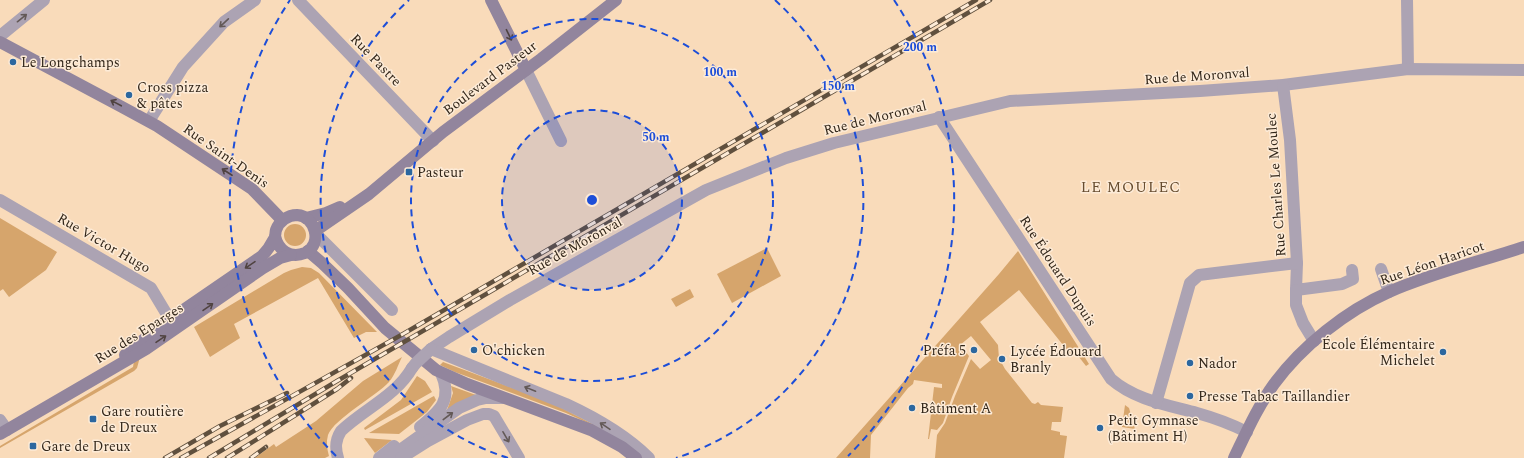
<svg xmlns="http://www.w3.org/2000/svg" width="1524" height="458" font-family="Spectral,serif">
  <rect width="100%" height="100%" fill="#f9dbba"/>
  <g fill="#d6a56c">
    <path d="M 0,218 L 57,252 L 46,270 L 9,297 L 3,289 L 0,291 Z"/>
    <circle cx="295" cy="235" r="11"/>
    <path d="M 767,248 L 781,276 L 732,303 L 717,274 Z"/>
    <path d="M 1018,251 L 1089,364 L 1086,366 L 1075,352 L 1071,355 L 1019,290 L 980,322 L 998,345 L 999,358 L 1005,369 L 1032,403 L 1035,404 L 1038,402 L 1041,405 L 1063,407 L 1061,422 L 1052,422 L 1051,430 L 1060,432 L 1060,435 L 1067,436 L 1064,458 L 935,458 L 937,435 L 945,423 L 955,396 L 971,359 L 980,369 L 991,360 L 971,336 L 960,345 L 969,356 L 952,397 L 943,423 L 937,430 L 931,429 L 929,439 L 928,439 L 934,387 L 942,388 L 942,384 L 914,380 L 913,384 L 908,388 L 871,435 L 870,458 L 836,458 L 999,274 Z"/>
    <path d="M 302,267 L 311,268 L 319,273 L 377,332 L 366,332 L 354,338 L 318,278 L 234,324 L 240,338 L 210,357 L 194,327 L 284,273 L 291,270 Z"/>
    <path d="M 690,289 L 694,297 L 676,307 L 671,299 Z"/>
    <path d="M 140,357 L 137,368 L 134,371 L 0,448 L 0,446 L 133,367 L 134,361 Z"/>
    <path d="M 402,357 C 398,365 395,375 389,382 C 376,396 334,419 328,435 C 326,442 327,449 329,456 L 325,458 L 255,458 L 274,444 L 276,447 L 316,421 L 363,381 Z"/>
    <path d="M 443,362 L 550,402 L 610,433 L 566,413 L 455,372 L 440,365 Z"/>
    <path d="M 417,376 L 425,381 L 432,392 L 365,430 L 364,428 L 401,400 Z"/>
    <path d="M 451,386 L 476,395 L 446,413 L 453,393 Z"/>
    <path d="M 434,396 L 436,400 L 427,412 L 399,434 L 369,433 L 432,397 Z"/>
    <path d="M 1125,405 L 1129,408 L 1135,429 L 1122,427 Z"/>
    <path d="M 364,438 L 392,440 L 375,453 Z"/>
  </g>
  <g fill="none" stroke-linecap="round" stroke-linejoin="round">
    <g stroke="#aca3b3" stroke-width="12">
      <path d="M 298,0 L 433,141"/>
      <path d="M 1407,0 L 1408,69"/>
      <path d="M 0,36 L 44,0"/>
      <path d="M 526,70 L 561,141"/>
      <path d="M 939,117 L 1111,379 C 1135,400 1168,405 1197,413 C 1215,418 1231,424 1247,432"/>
      <path d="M 149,121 L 183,67 L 224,22 L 255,0"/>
      <path d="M 0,200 L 151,288 L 175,328"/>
      <path d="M 316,234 L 392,310"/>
      <path d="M 1297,263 L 1296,290 L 1342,284 L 1353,279 L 1352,270"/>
      <path d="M 1381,269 L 1389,292"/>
      <path d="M 1296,290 L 1296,305 L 1303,323 L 1314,341"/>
      <path d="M 431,349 L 449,337 L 510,300 L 706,190 L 786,158 L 834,143 L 1010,101 L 1200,91 L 1283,85 L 1408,69 L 1524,70"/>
      <path d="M 431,349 L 566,404 C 594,417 627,436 649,458"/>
      <path d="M 1156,403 L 1190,283 L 1199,275 L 1297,263 L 1290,140 L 1283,85"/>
      <path d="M 0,420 L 7,430"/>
      <path d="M 420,427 C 440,411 453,400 441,373"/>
      <path d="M 338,458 C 335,448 335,440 341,431 C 364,409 396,396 412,368"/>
      <path d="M 379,458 L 394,446"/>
      <path d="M 389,458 L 459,408 L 477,400 L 486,398 L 503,398"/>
      <path d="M 401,458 L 428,441 L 467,420 L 483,414 L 489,414 L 494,416 L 519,458"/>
    </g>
    <g stroke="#92859d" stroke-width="12">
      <path d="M 491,0 L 526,70"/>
      <path d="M 0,42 L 122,107 L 157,126 L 252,189 L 282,220"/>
      <path d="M 306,218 L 326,213 L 340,207"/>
      <path d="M 315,231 L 369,194 L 443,132 L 541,59 L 616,0"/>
      <path d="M 308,251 L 322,263 L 348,288 L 385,328 L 436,370 L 467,384 L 591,430 L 622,447 L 636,458"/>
      <path d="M 125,355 L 163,324 L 262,256 C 267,251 271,245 274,239 C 276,236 275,233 276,230 C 279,221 288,215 297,215 C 316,216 323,245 305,253 C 290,259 278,250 275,236"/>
      <path d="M 0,434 L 146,349 L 263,268 L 280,258 L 291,255"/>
      <path d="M 1234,458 C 1246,433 1258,406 1274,384 C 1302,346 1346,311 1389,292 C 1432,273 1479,262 1524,247"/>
    </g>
    <defs>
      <g id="rail">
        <path d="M 165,458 L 220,426 L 287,393"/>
        <path d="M 181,458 L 403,334 L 976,0"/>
        <path d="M 209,458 L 337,381 L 990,0"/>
        <path d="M 227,458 L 337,389 L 351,378"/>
        <path d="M 251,458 L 266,447"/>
      </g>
    </defs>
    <use href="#rail" stroke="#60503e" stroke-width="4.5"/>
    <use href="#rail" stroke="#fdebd7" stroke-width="3" stroke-dasharray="9" stroke-linecap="butt"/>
    <path stroke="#aca3b3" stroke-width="12" d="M 412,368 L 416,363 L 431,349"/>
  </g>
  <defs><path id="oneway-shaft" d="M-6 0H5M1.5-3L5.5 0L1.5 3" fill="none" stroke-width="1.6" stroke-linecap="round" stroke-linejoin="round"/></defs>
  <g stroke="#635957">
    <use href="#oneway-shaft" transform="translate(22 18) rotate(-39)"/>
    <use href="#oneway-shaft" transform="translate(224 23) rotate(137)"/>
    <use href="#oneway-shaft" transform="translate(530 389) rotate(-158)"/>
    <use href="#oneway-shaft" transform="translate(448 416) rotate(-37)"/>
    <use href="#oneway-shaft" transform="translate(605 426) rotate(-146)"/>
    <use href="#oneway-shaft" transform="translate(506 437) rotate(60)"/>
  </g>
  <g stroke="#504341">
    <use href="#oneway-shaft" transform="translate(509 35) rotate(64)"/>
    <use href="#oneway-shaft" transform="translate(116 103) rotate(-152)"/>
    <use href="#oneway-shaft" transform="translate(227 172) rotate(-147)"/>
    <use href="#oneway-shaft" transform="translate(250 265) rotate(146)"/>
    <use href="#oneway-shaft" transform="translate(208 307) rotate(-35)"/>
    <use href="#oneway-shaft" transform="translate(161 339) rotate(-34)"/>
  </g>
  <circle cx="592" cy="200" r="90" fill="#1d4ed8" fill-opacity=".12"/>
  <g fill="none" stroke="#1d4ed8" stroke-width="2" stroke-dasharray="7 5">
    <circle cx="592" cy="200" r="90"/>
    <circle cx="592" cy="200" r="181"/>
    <path d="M508 458A271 271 0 0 1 409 0M775 0A271 271 0 0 1 676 458"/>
    <path d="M336 456A362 362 0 0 1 290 0M894 0A362 362 0 0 1 848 456"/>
  </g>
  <g fill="#2c679f" stroke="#fdebd7" stroke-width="1.5">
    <circle cx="13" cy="62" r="4"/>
    <circle cx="129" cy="95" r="4"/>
    <rect x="405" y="168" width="8" height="8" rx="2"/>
    <circle cx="474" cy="350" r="4"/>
    <circle cx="974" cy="350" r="4"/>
    <circle cx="1443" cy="352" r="4"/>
    <circle cx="1002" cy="359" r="4"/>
    <circle cx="1190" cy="363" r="4"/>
    <circle cx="1190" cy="396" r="4"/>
    <circle cx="912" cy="408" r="4"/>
    <rect x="89" y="415" width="8" height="8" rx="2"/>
    <circle cx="1100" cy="428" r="4"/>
    <rect x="29" y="442" width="8" height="8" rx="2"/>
  </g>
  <g text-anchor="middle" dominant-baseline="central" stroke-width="3" stroke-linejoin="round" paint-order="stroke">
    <g font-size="14" fill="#33271a" stroke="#fdebd7">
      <text transform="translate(376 60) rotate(46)">Rue Pastre</text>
      <text transform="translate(1197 76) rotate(-4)">Rue de Moronval</text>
      <text transform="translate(490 78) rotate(-37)">Boulevard Pasteur</text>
      <text transform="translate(875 118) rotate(-14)">Rue de Moronval</text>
      <text transform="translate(226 156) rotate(35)">Rue Saint-Denis</text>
      <text transform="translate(1276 185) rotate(-94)">Rue Charles Le Moulec</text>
      <text transform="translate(104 243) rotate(30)">Rue Victor Hugo</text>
      <text transform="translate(575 246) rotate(-29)">Rue de Moronval</text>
      <text transform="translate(1432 263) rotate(-19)">Rue Léon Haricot</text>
      <text transform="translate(1058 271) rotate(57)">Rue Édouard Dupuis</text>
      <text transform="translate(139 333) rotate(-32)">Rue des Eparges</text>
    </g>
    <g font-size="14" fill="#33271a" stroke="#fdebd7" text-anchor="start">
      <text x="21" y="62">Le Longchamps</text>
      <text x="137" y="87">Cross pizza<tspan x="137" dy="16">&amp; pâtes</tspan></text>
      <text x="417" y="172">Pasteur</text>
      <text x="1435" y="344" text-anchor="end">École Élémentaire<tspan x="1435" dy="16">Michelet</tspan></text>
      <text x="482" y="350">O'chicken</text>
      <text x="966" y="350" text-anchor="end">Préfa 5</text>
      <text x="1010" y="351">Lycée Édouard<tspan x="1010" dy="16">Branly</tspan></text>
      <text x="1198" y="363">Nador</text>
      <text x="1198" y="396">Presse Tabac Taillandier</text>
      <text x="920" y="408">Bâtiment A</text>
      <text x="101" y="411">Gare routière<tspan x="101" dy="16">de Dreux</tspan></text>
      <text x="1108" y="420">Petit Gymnase<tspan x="1108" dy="16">(Bâtiment H)</tspan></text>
      <text x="41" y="446">Gare de Dreux</text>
    </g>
    <g font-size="15" letter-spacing="1" fill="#664c2f" stroke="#fdebd7">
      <text x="1131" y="187">LE MOULEC</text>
    </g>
  </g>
  <circle cx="592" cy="200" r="6" fill="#1d4ed8" stroke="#fdebd7" stroke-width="2"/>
  <g font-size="12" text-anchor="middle" font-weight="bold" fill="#1d4ed8" stroke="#fdebd7" stroke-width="3" stroke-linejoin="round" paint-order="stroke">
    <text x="920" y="51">200 m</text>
    <text x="720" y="76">100 m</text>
    <text x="838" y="90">150 m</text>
    <text x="656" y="141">50 m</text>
  </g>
</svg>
